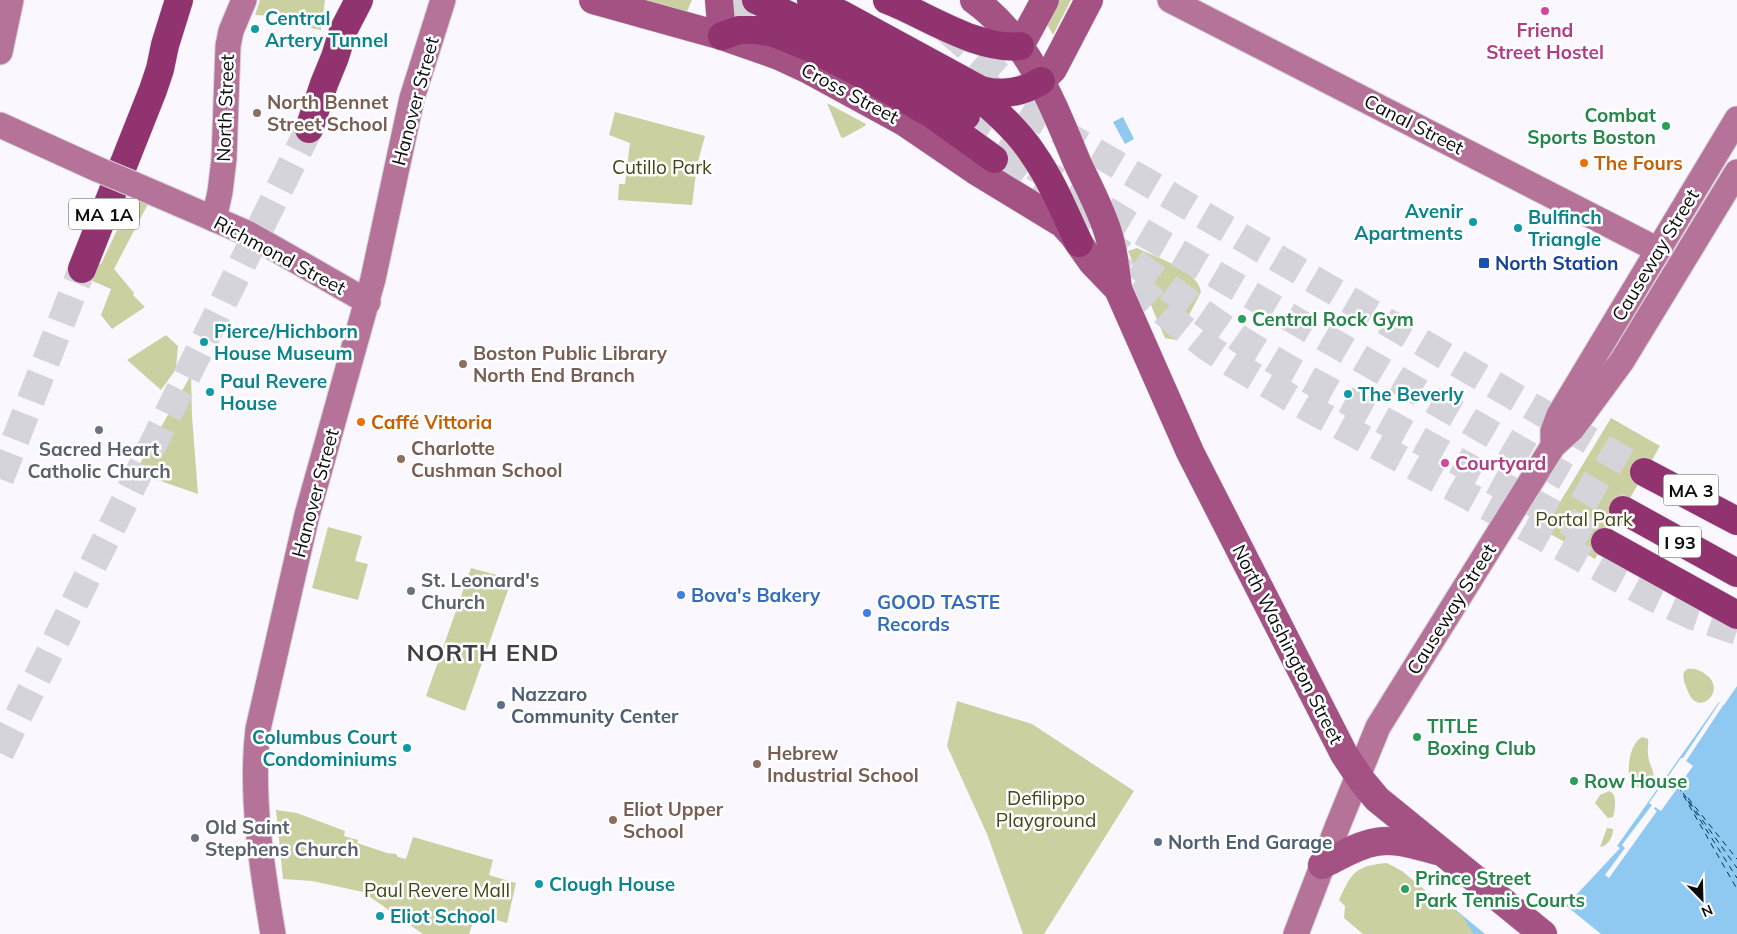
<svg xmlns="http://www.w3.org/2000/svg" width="1737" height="934" font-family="Mulish,sans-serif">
  <rect width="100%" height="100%" fill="#faf7ff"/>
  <g fill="#cbd0a0">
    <path d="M 260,0 L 325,0 L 321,30 L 311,28 L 310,18 L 255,15 Z"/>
    <path d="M 632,0 L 692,0 L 685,16 Z"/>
    <path d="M 1059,0 L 1071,0 L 1053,35 L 1047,24 Z"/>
    <path d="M 827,103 L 866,124 L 865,126 L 843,138 L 841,137 Z"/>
    <path d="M 615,112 L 705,136 L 697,165 L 692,205 L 618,200 L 619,184 L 625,184 L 630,143 L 609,135 Z"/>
    <path d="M 1010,138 L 1031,167 L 1017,186 L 986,168 Z"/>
    <path d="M 132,198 L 148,204 L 114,269 L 134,293 L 133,295 L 145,307 L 112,329 L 101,315 L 111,289 L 90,280 L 95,263 L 101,264 Z"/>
    <path d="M 1137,248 C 1155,257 1199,271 1201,292 L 1176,340 L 1165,338 L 1128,251 Z"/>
    <path d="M 166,335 L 178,346 L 176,369 L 161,390 L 127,360 Z"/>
    <path d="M 191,375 L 192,416 L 198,494 L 135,472 Z"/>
    <path d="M 1611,418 L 1660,446 L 1595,559 L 1543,530 Z"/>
    <path d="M 328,527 L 362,536 L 355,561 L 368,564 L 358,600 L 312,588 Z"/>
    <path d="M 471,568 L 512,579 L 465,711 L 426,696 Z"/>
    <path d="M 1687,669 C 1694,668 1700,670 1705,674 C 1728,689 1700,717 1689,694 C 1686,687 1682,679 1684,672 Z"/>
    <path d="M 957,701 L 1032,724 L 1134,791 L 1044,934 L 1023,934 L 987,834 L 947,746 Z"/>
    <path d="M 1642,737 L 1648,739 C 1649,745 1647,750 1648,755 C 1650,771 1663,778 1640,788 L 1631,784 C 1626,771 1629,744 1642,737 Z"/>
    <path d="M 1609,791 C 1618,794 1615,809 1613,817 L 1608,818 L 1595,803 L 1600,795 Z"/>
    <path d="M 276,810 L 297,813 L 345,831 L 344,836 L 358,840 L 357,843 L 387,853 L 396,854 L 398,857 L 406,859 L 413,837 L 493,860 L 489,875 L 516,883 L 507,923 L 476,914 L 469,934 L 423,934 L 363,892 L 312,881 L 283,879 Z"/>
    <path d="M 1607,828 L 1613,829 C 1613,837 1608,846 1600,847 Z"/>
    <path d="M 1387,863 L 1402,871 L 1444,906 L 1471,874 L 1513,934 L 1363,934 L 1344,918 L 1345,906 L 1339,900 C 1352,872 1355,866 1387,863 Z"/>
  </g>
  <g fill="#8fc9f2">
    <path d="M 1123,117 L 1134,139 L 1125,144 L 1113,122 Z"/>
    <path d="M 1737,686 L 1737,934 L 1474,934 L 1463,917 L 1446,903 L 1490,851 L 1565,907 L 1620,848 L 1617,846 L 1719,702 L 1724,705 Z"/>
  </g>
  <g fill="#faf7ff">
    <path d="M 1720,702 L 1724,704 L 1686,761 L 1693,766 L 1661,811 L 1655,807 L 1654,809 L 1657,811 L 1609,878 L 1605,875 L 1625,848 L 1622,845 L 1652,805 L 1649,803 L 1681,758 L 1683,758 Z"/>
    <path d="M 1490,848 L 1510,860 L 1601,934 L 1485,934 L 1445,901 Z"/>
  </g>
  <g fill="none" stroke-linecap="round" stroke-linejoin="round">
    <g stroke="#01324d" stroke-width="1" stroke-dasharray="6 5" stroke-linecap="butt">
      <path d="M 1678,786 L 1737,889"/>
      <path d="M 1683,793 L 1737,868"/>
      <path d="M 1688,798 L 1737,859"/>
      <path d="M 1688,801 L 1737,878"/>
    </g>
    <g stroke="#d6d4db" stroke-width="28" stroke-dasharray="28 14" stroke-linecap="butt">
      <path d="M 728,0 L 779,23"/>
      <path d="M 946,29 L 1019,92"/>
      <path d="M 987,86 L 1073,139 L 1644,472"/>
      <path d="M 962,123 L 1137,229 L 1623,510"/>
      <path d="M 999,163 L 1200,311 L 1241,340 L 1284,366 L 1605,542"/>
      <path d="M 1104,253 L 1166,314 L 1203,344 L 1233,364 L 1308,408 L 1654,598 L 1693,616 L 1737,631"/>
      <path d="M 0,479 L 82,269"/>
      <path d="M 0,753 L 309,129"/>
    </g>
    <defs>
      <g id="secondary">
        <path d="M 1170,0 L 1658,250"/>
        <path d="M 0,52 L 11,0"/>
        <path d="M 0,125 L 97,169"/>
        <path d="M 133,184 L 249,234 L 368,302"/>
        <path d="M 214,219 L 220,192 L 224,159 L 228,46 L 231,31 L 244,0"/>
        <path d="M 1553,446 L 1553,431 L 1559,415 L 1737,119"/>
        <path d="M 273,934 C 262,869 250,795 258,729 L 307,515 L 373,279 L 412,98 L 443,0"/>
        <path d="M 1296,934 L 1338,825 L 1378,727 L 1553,446 L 1572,429 L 1622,361 L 1737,172"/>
      </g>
      <g id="primary">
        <path d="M 593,0 L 722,36 L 779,56 L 807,69 L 904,122 L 976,171 L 1063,224 L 1073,235 L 1092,262 L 1118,289"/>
        <path d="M 719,0 L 722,36"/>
        <path d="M 974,0 C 1029,40 1052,102 1077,162 C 1088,186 1102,211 1109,236 C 1114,253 1116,271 1118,289 L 1190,452 L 1344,754 L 1362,781 L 1377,799 L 1543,934"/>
        <path d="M 1020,46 L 1045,0"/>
        <path d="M 1041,81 L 1053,69 L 1089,0"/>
        <path d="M 1322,865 C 1339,857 1357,845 1376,842 C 1395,838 1418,846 1437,851"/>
      </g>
      <g id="motorway">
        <path d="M 756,0 C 829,34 902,66 966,116"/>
        <path d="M 811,0 L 843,15 L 981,90 C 1003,96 1022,93 1041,81"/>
        <path d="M 887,0 C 926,15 978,51 1020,46"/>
        <path d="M 722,36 L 739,30 L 756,30 L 774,33 L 811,48 L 856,71 L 930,113 L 994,159"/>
        <path d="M 968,88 C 992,108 1016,128 1033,154 C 1052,181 1065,213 1079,243"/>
        <path d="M 309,129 L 324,84 L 335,57 L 343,31 L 359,0"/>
        <path d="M 82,269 L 153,90 L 160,69 L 165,45 L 179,0"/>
        <path d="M 1644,472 L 1737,521"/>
        <path d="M 1623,510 L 1737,573"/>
        <path d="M 1605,542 L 1737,615"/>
      </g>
    </defs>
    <use href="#secondary" stroke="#d4d1d8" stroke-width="27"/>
    <use href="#primary" stroke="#d4d1d8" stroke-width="29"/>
    <use href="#motorway" stroke="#d4d1d8" stroke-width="29"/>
    <use href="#secondary" stroke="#b67399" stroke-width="25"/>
    <use href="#primary" stroke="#a35283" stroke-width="28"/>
    <use href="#motorway" stroke="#91336f" stroke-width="28"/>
    <defs>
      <path id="secondary-bridge" d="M 97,169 L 133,184"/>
    </defs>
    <use href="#secondary-bridge" stroke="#d4d1d8" stroke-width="27" stroke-linecap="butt"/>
    <use href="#secondary-bridge" stroke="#b67399" stroke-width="25"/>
  </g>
  <g fill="#d1479c" stroke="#fff" stroke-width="2">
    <circle cx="1545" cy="11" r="5"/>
    <circle cx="1445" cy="463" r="5"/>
  </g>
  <g fill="#0f9aa8" stroke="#fff" stroke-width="2">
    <circle cx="255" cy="29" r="5"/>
    <circle cx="1473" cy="222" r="5"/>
    <circle cx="1518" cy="228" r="5"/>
    <circle cx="204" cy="342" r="5"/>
    <circle cx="210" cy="392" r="5"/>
    <circle cx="1348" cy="394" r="5"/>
    <circle cx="407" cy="748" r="5"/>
    <circle cx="539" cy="884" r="5"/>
    <circle cx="380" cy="916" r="5"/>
  </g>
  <g fill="#8d6e63" stroke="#fff" stroke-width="2">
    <circle cx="257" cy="113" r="5"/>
    <circle cx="463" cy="364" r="5"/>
    <circle cx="401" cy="459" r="5"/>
    <circle cx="757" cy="764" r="5"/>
    <circle cx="613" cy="820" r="5"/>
  </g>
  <g fill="#2e9e5b" stroke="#fff" stroke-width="2">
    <circle cx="1666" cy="126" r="5"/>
    <circle cx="1242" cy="319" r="5"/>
    <circle cx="1417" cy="737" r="5"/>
    <circle cx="1574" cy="781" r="5"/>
    <circle cx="1405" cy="889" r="5"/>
  </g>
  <g fill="#e8710a" stroke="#fff" stroke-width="2">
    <circle cx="1584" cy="163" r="5"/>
    <circle cx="361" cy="422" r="5"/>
  </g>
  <rect fill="#1a4fb4" stroke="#fff" stroke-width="2" x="1478" y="257" width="12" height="12" rx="2.5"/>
  <g fill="#6b7280" stroke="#fff" stroke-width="2">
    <circle cx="99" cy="430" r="5"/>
    <circle cx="411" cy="591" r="5"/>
    <circle cx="195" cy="838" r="5"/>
  </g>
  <g fill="#3f7fe0" stroke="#fff" stroke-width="2">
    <circle cx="681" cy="595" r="5"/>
    <circle cx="867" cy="613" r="5"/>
  </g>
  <g fill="#5c6f8a" stroke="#fff" stroke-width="2">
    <circle cx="501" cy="705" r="5"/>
    <circle cx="1158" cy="842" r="5"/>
  </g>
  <g text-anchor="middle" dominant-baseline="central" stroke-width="5" stroke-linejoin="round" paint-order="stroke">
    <g fill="#fff" stroke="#555456" stroke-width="1">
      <rect x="69" y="198.5" width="70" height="31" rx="4"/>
      <rect x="1663.5" y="474.5" width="55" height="31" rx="4"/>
      <rect x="1659" y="526.5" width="42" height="31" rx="4"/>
    </g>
    <g font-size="18" font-weight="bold" fill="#0c0b0d">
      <text x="104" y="214">MA 1A</text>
      <text x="1691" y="490">MA 3</text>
      <text x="1680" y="542">I 93</text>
    </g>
    <g font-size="19" font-weight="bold" fill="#0d838f" stroke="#fff" text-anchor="start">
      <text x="265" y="18">Central<tspan x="265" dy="22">Artery Tunnel</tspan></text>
      <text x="1463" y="211" text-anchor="end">Avenir<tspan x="1463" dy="22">Apartments</tspan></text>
      <text x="1528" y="217">Bulfinch<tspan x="1528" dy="22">Triangle</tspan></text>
      <text x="214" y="331">Pierce/Hichborn<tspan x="214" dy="22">House Museum</tspan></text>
      <text x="220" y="381">Paul Revere<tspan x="220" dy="22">House</tspan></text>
      <text x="1358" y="394">The Beverly</text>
      <text x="397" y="737" text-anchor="end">Columbus Court<tspan x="397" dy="22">Condominiums</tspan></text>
      <text x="549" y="884">Clough House</text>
      <text x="390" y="916">Eliot School</text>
    </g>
    <g font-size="19" font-weight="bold" fill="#b23c85" stroke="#fff">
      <text x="1545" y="30">Friend<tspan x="1545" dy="22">Street Hostel</tspan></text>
      <text x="1455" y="463" text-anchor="start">Courtyard</text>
    </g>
    <g font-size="19" fill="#0c0b0d" stroke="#fff">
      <text transform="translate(850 93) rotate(28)">Cross Street</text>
      <text transform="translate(415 101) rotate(-75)">Hanover Street</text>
      <text transform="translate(225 108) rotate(-88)">North Street</text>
      <text transform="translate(1414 124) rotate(27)">Canal Street</text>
      <text transform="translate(280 255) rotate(28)">Richmond Street</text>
      <text transform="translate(1655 255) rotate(-59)">Causeway Street</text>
      <text transform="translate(315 493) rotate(-75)">Hanover Street</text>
      <text transform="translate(1451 609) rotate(-58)">Causeway Street</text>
      <text transform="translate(1288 644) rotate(63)">North Washington Street</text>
    </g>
    <g font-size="19" font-weight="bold" fill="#785e54" stroke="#fff" text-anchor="start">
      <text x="267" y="102">North Bennet<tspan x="267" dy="22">Street School</tspan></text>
      <text x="473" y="353">Boston Public Library<tspan x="473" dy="22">North End Branch</tspan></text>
      <text x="411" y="448">Charlotte<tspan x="411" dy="22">Cushman School</tspan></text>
      <text x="767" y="753">Hebrew<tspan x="767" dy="22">Industrial School</tspan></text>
      <text x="623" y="809">Eliot Upper<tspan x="623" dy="22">School</tspan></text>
    </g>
    <g font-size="19" font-weight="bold" fill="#27864d" stroke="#fff" text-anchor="start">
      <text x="1656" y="115" text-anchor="end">Combat<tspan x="1656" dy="22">Sports Boston</tspan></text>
      <text x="1252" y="319">Central Rock Gym</text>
      <text x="1427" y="726">TITLE<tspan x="1427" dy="22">Boxing Club</tspan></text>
      <text x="1584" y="781">Row House</text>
      <text x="1415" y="878">Prince Street<tspan x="1415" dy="22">Park Tennis Courts</tspan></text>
    </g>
    <g font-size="19" font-weight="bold" fill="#c56008" stroke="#fff" text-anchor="start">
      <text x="1594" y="163">The Fours</text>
      <text x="371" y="422">Caffé Vittoria</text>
    </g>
    <g font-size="19" fill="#434717" stroke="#fff">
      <text x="662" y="167">Cutillo Park</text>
      <text x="1584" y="519">Portal Park</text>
      <text x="1046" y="798">Defilippo<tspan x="1046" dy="22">Playground</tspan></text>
      <text x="437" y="890">Paul Revere Mall</text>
    </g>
    <g font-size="19" font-weight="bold" fill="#164399" stroke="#fff" text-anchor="start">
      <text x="1495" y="263">North Station</text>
    </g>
    <g font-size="19" font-weight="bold" fill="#5b616d" stroke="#fff" text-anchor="start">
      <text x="99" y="449" text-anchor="middle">Sacred Heart<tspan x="99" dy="22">Catholic Church</tspan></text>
      <text x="421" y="580">St. Leonard's<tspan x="421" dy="22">Church</tspan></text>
      <text x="205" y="827">Old Saint<tspan x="205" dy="22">Stephens Church</tspan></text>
    </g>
    <g font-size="19" font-weight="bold" fill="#366cbe" stroke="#fff" text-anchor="start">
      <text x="691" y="595">Bova's Bakery</text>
      <text x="877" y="602">GOOD TASTE<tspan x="877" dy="22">Records</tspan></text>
    </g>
    <g font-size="19" font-weight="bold" fill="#4e5e75" stroke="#fff" text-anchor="start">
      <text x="511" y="694">Nazzaro<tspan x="511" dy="22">Community Center</tspan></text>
      <text x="1168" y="842">North End Garage</text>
    </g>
    <g font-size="24" font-weight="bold" letter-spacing="1" fill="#414046" stroke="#fff">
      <text x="483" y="652">NORTH END</text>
    </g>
  </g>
  <g transform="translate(1702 899) rotate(157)" stroke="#ffffff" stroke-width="4" paint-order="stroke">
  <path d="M0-4L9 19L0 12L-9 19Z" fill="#0c0b0d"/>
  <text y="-8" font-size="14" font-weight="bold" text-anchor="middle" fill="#0c0b0d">N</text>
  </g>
</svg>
